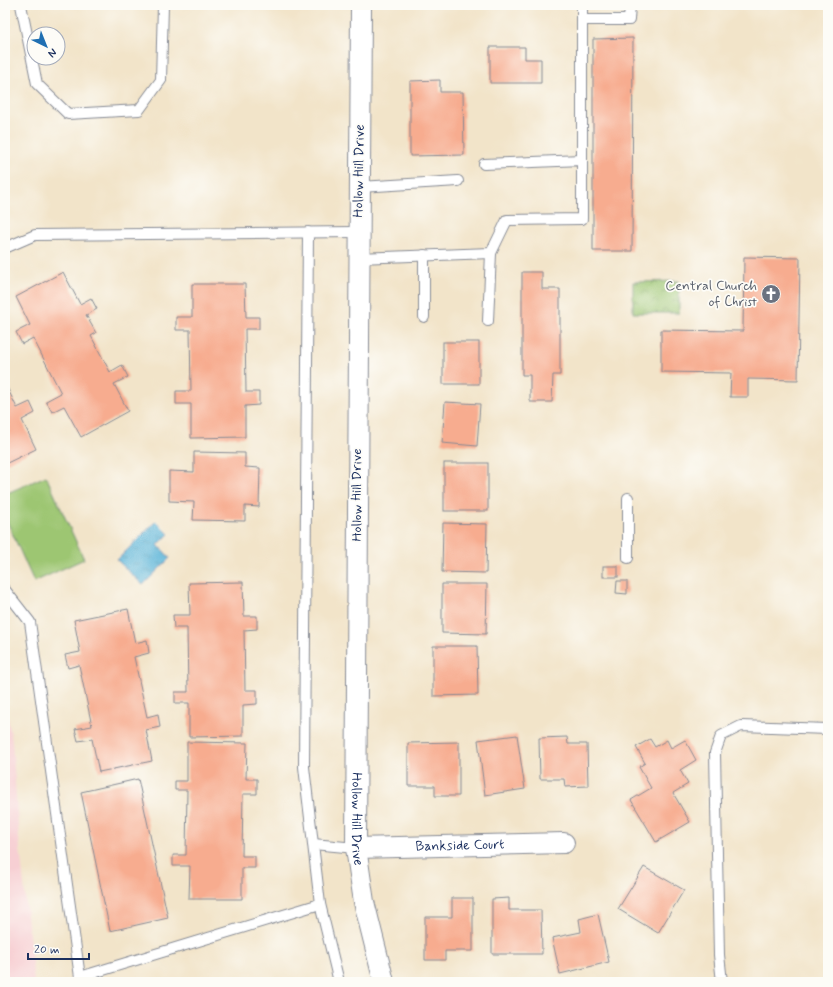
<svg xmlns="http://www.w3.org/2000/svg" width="833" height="987" font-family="Mynerve,sans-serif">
  <defs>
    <pattern id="park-crowns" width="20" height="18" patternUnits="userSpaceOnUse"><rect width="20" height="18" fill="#9dc672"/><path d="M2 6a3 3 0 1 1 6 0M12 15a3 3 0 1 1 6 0" fill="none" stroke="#7fa161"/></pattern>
    <pattern id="water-ripples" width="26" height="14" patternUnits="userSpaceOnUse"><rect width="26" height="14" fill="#5ab4d8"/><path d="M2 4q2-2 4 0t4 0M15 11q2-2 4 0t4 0" fill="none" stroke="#4a93b2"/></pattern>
  </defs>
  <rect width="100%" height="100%" fill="#fdfcf7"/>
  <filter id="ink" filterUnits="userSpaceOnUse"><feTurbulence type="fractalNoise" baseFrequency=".025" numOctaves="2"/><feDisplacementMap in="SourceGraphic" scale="8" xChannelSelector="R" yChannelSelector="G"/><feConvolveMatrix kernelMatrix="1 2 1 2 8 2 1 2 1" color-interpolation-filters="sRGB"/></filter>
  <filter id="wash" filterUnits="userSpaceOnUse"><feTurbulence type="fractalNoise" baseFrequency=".012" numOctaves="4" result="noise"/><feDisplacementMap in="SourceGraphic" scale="16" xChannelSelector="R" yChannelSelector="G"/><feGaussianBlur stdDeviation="0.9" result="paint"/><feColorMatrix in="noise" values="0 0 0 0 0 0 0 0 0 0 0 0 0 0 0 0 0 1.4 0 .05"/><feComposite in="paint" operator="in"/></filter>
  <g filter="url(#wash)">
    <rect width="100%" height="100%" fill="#f2e4c9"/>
    <path fill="#f7cfd3" d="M 5,702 L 12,741 L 19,838 L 34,982 L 5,982 Z"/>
    <path fill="url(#park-crowns)" stroke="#5c7a68" d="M 679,281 L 679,313 L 633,313 L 633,282 Z"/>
    <path fill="#9dc672" stroke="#5c7a68" d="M 46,476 L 84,559 L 34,582 L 5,517 L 5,494 Z"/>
    <path fill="url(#water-ripples)" stroke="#3a729b" d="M 156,521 L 169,534 L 158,545 L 170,558 L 143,585 L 117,560 Z"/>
    <g id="blocks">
      <g fill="#f7ac8f">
        <path d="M 633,38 L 632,251 L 593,251 L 593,39 Z"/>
        <path d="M 490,47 L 525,47 L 525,59 L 541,59 L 541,83 L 490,83 Z"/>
        <path d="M 440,80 L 440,92 L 463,92 L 464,155 L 410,156 L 410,81 Z"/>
        <path d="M 744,257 L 800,258 L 798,380 L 748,379 L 748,397 L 730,397 L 731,373 L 661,372 L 661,330 L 743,331 Z"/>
        <path d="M 63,272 L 80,304 L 91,298 L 97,309 L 86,315 L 96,333 L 91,336 L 110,372 L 122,365 L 128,377 L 114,384 L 128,411 L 81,437 L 64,406 L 52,412 L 46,401 L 61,393 L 33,338 L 22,344 L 16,332 L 30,325 L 16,297 Z"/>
        <path d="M 522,272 L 542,272 L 542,289 L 560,289 L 560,375 L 553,375 L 552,402 L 530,402 L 530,375 L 522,375 Z"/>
        <path d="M 192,284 L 245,284 L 246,317 L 259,317 L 259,329 L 245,329 L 246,392 L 259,392 L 259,405 L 245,406 L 245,437 L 191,438 L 191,404 L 176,404 L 176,391 L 191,391 L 190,330 L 176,330 L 176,317 L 192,317 Z"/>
        <rect x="443" y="342" width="36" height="42"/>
        <path d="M 5,383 L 17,408 L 30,402 L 35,413 L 22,420 L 36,449 L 5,464 Z"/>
        <path d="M 445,402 L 480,404 L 477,446 L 442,443 Z"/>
        <path d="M 194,452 L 245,453 L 245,467 L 260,468 L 259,507 L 245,506 L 245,521 L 193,520 L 194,502 L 169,501 L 169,471 L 194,472 Z"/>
        <rect x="444" y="463" width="44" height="48"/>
        <path d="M 443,523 L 487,524 L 486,573 L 442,572 Z"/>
        <rect x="603" y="566" width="15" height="11"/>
        <path d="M 617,581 L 627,581 L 627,594 L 616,593 Z"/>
        <path d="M 243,582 L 244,616 L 257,616 L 257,629 L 244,630 L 245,690 L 257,690 L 257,704 L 243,705 L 243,736 L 189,737 L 189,703 L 175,703 L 175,692 L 188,692 L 187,628 L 174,628 L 173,615 L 190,615 L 189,583 Z"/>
        <path d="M 442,584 L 487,584 L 486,634 L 442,633 Z"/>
        <path d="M 128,609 L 135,643 L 147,640 L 149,653 L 134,657 L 147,717 L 158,714 L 160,727 L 146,730 L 152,761 L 99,772 L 92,739 L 78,741 L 75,729 L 92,726 L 79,665 L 68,668 L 65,655 L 80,652 L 74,620 Z"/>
        <path d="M 433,646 L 477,646 L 478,695 L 433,696 Z"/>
        <path d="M 517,735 L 525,789 L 485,795 L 478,740 Z"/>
        <path d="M 567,737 L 568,744 L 587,744 L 588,786 L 565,787 L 564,779 L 540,779 L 539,738 Z"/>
        <path d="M 650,739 L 655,747 L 667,740 L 671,748 L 685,740 L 696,760 L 680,770 L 688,784 L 673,793 L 690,822 L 656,842 L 631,800 L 651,788 L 639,767 L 645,763 L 636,747 Z"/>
        <path d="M 187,742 L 247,743 L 246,779 L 257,779 L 257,794 L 243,794 L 242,856 L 255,856 L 255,868 L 242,868 L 242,899 L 189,899 L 190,866 L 173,866 L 173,855 L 186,855 L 187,790 L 175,790 L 175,781 L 187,781 Z"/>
        <path d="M 459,742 L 459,796 L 435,796 L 435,786 L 408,786 L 408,743 Z"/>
        <path d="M 138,779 L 168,918 L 110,931 L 81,792 Z"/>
        <path d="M 644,867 L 684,890 L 658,933 L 618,909 Z"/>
        <path d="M 452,898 L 473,898 L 473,951 L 445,951 L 445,960 L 425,960 L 425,917 L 452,917 Z"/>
        <path d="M 509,898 L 509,910 L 541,910 L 542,954 L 492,954 L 492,899 Z"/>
        <path d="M 598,914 L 609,962 L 560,974 L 552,938 L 581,932 L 579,919 Z"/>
      </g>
    </g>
  </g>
  <g filter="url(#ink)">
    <use href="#blocks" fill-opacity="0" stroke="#868a94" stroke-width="1"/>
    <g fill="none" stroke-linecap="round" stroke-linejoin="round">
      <defs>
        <g id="service">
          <path d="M 21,5 L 37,84 L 68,114 L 139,110 L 161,80 L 163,5"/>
          <path d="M 582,5 L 582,160"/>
          <path d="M 582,20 L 629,20 L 630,5"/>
          <path d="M 360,187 L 458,181"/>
          <path d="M 308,232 L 304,767 L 320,904 L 339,982"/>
          <path d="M 5,248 L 35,235 L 358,232"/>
          <path d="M 358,258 L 491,253 L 507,220 L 582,219 L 582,160 L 484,164"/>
          <path d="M 424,317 L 424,255"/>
          <path d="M 488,321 L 491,253"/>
          <path d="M 628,498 L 628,558"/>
          <path d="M 5,590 L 30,622 L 80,977 L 79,982"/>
          <path d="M 313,844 L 356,848"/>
          <path d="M 80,977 L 320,904"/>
          <path d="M 722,982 L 719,955 L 715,753 L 721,736 L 741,726 L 828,729"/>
        </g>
        <g id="minor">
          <path id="s1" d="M 361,5 L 356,848 L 364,902 L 384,982"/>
          <path id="s2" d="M 356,848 L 564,843"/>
        </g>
      </defs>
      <use href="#service" stroke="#868a94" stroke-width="12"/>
      <use href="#minor" stroke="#868a94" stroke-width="22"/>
      <use href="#service" stroke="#fff" stroke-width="10"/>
      <use href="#minor" stroke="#fff" stroke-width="20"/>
    </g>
  </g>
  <defs>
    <symbol id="church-disc" viewBox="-11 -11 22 22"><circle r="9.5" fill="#6b7280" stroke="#fdfcf7"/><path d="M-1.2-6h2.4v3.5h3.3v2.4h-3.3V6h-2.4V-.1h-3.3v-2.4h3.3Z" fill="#fff"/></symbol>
  </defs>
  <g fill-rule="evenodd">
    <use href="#church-disc" x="760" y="283" width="22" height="22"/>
  </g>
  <g text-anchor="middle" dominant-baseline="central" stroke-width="3.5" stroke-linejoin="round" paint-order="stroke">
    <g font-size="14" fill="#1b2f5e" stroke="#fdfcf7">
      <text transform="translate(359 171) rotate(-89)">Hollow Hill Drive</text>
      <text transform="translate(357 495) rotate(-90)">Hollow Hill Drive</text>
      <text stroke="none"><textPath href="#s1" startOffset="814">Hollow Hill Drive</textPath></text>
      <text stroke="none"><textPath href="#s2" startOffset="104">Bankside Court</textPath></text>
    </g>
    <g font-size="14" fill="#5b616d" stroke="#fdfcf7" text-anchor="end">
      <text x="757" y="286">Central Church<tspan x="757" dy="16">of Christ</tspan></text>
    </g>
  </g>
  <rect width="833" height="987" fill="none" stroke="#fdfcf7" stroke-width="20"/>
  <g transform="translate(46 46) rotate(137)"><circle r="19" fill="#fdfcf7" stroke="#a3aaba"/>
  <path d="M0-3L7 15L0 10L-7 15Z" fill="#1f6fb2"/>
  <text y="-6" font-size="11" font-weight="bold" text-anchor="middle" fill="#1b2f5e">N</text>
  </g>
  <path d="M28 953v6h61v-6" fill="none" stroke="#1b2f5e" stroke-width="2"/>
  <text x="34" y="953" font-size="12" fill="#1b2f5e" stroke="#fdfcf7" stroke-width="3" paint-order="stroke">20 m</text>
</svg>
